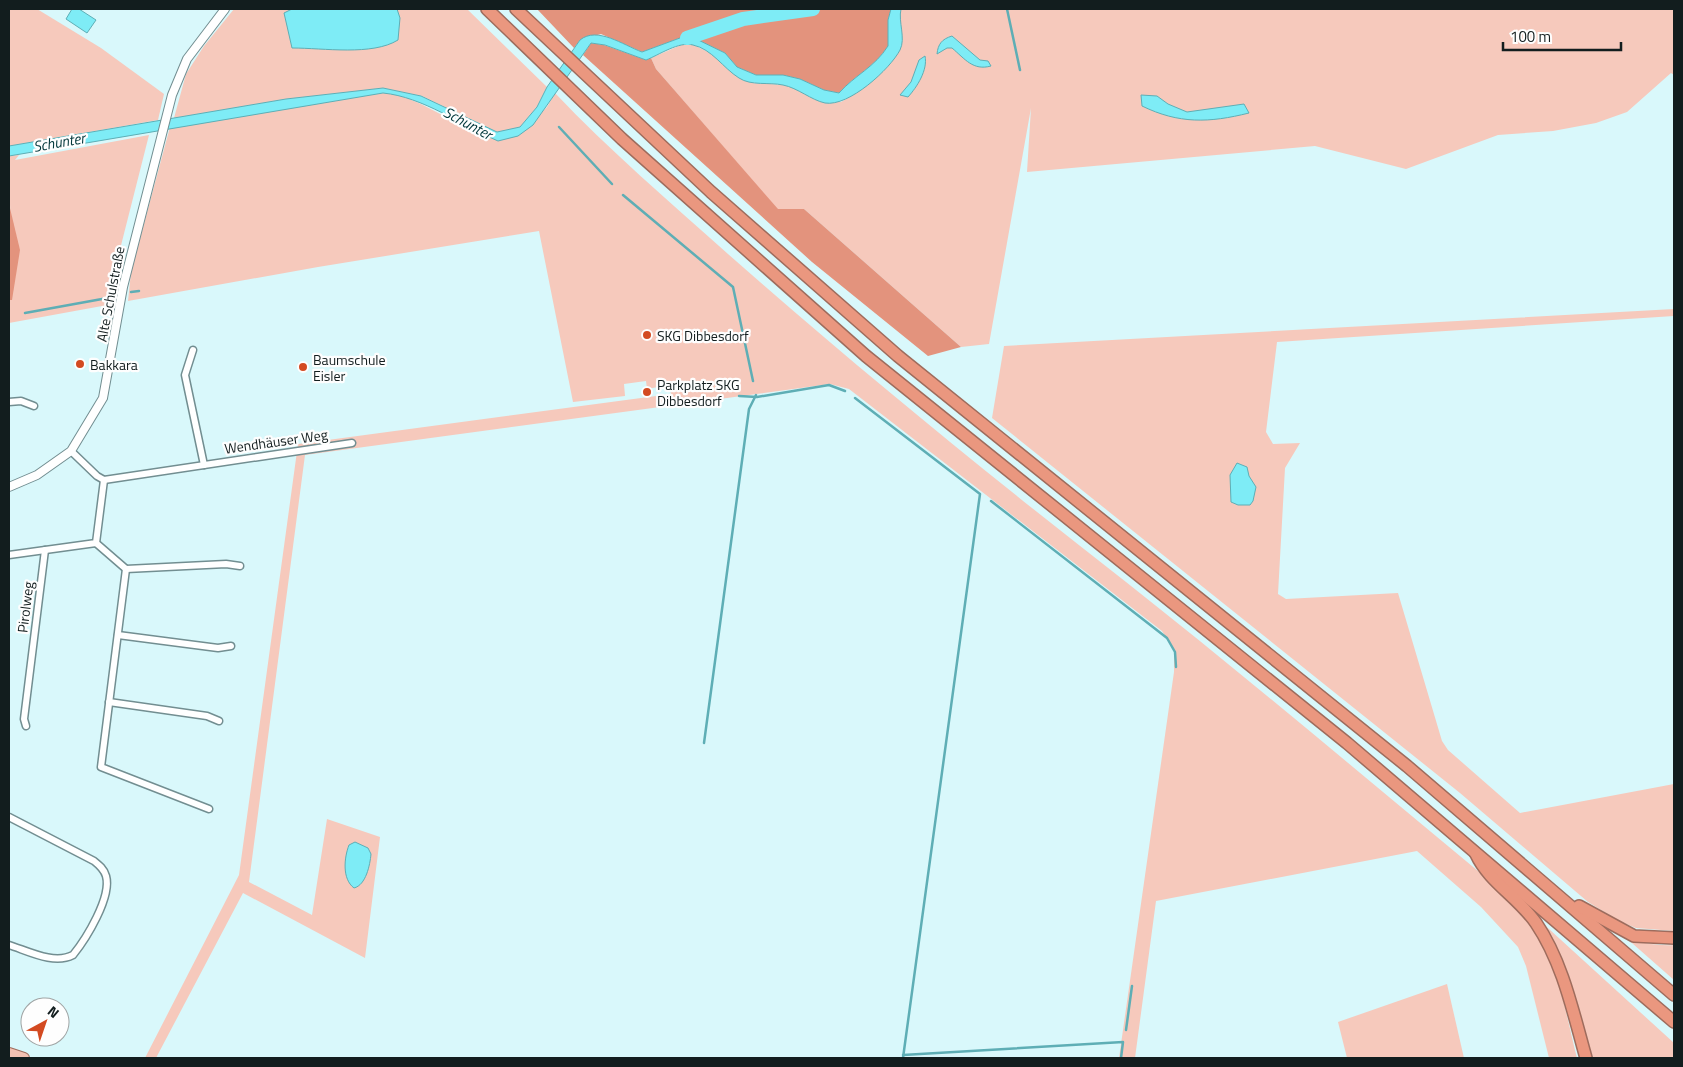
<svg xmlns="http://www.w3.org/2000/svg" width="1683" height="1067" font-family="'Titillium Web',sans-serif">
  <rect width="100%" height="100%" fill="#d9f8fb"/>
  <g fill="#f6c9bc">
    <path d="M 9,9 L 37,9 L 101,48 L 164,94 L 158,120 L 9,146 Z"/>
    <path d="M 234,9 L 467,9 L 547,87 L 537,107 L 520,127 L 497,132 L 422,96 L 383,88 L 286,99 L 174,118 L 186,74 L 204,46 Z"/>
    <path d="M 901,9 L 1674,9 L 1674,75 L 1671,73 L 1627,112 L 1596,123 L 1553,131 L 1498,135 L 1406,169 L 1315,146 L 1027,172 L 1031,108 L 989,344 L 961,347 L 804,209 L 778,210 L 656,69 L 651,58 L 681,45 L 692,44 L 712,54 L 739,78 L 752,83 L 786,85 L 825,102 L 841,102 L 861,90 L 888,66 L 902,33 L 899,19 Z"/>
    <path d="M 383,93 C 419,96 446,121 479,133 C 490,137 506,135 518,136 L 547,107 L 555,93 C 609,150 670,202 728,254 C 857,368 990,476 1126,582 C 1245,676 1361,774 1478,871 C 1500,891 1525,912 1540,938 C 1560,972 1567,1020 1577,1058 L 1549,1058 L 1526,966 L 1518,947 L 1481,907 L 1417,851 L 1156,901 L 1135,1058 L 1119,1058 L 1174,672 L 1174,649 L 1162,631 L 849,389 L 830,384 L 305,455 L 249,882 L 312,915 L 327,819 L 380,837 L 365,958 L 243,893 L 156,1058 L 145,1058 L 239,875 L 298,444 L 671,394 L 669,385 L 647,389 L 646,381 L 624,384 L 625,396 L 573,402 L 539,231 L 318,267 L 128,301 L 131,272 L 170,127 Z"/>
    <path d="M 149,135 L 112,281 L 117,282 L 113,304 L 9,323 L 9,300 L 12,299 L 9,156 L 19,155 L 15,160 Z"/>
    <path d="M 1674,309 L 1674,316 L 1277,342 L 1266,432 L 1273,444 L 1300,443 L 1285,468 L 1278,594 L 1286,599 L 1398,593 L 1442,741 L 1448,750 L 1520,813 L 1674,784 L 1674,931 L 1636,928 L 1619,921 L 1588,902 L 1460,793 L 992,418 L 1004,346 Z"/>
    <path d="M 1538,919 L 1674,1043 L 1674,1058 L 1593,1058 L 1573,992 Z"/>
    <path d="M 1624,936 C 1641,943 1656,946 1674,945 L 1674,980 Z"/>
    <path d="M 1447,984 L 1464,1058 L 1347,1058 L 1338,1022 Z"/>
  </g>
  <g fill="#e3937d">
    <path d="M 537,9 L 891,9 L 888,20 L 888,46 C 875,67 855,75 839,93 L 824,90 L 800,79 L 783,75 L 756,75 L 737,67 L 725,53 L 688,35 L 642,52 L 601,34 L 580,40 L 574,48 Z"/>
    <path d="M 591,43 L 604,45 L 646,60 L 651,58 L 656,69 L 778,209 L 804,209 L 961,347 L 928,356 L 812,262 L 583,55 Z"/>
    <path d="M 9,204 L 20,250 L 12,300 L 9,300 Z"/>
  </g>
  <g fill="#7eecf6" stroke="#5eaeb5">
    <path d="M 72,9 L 79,9 L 96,20 L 87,33 L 66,19 Z"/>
    <path d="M 292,9 L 397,9 L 400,18 L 398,40 C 372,56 324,48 292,48 L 284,13 Z"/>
    <path d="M 891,9 L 901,9 C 898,22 906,38 900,50 C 890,69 849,107 825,103 C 811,100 798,88 783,85 C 769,82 751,86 739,78 C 723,68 712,49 693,45 C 679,41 659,55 646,60 L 605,45 L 591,43 L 533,125 L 518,136 L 498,141 C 461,125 423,97 383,93 L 9,156 L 9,146 L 286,99 L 383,88 L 421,96 L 497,132 L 520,127 L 537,107 L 547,87 L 580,40 C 597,26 623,45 642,52 L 688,35 L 725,53 L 737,67 L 756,75 L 783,75 L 800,79 L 824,90 L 839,93 C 855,75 875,67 888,46 L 888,20 Z"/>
    <path d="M 952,36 L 980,60 L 988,61 L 991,66 C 973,71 965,59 952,48 L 947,48 L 937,54 C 938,44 942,39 952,36 Z"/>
    <path d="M 925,56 C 928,70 917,87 908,97 L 900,95 L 911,82 L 919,60 Z"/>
    <path d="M 1141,95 L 1157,96 L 1168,104 L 1187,112 L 1244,104 L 1249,113 C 1209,123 1179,124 1142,106 Z"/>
    <path d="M 1237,463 L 1247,467 L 1249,476 L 1256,487 L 1253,501 L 1250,505 L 1238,505 L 1231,502 L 1230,475 Z"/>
    <path d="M 355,842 L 368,848 L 371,854 C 370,865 366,885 354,888 C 342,879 344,858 349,845 Z"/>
  </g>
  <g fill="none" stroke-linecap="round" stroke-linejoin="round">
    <g stroke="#5eaeb5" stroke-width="2.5">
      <path d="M 1007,9 L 1020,70"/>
      <path d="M 559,127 L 612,184"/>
      <path d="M 623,195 L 733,287 L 753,381"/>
      <path d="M 131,292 L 139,291"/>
      <path d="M 25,313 L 113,297"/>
      <path d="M 739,396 L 757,397 L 829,385 L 845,391"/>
      <path d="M 855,398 L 980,494 L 903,1058"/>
      <path d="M 991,501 L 1167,638 L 1175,652 L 1176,667"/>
      <path d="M 704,743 L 749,409 L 756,395"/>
      <path d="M 1126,1030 L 1132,986"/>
      <path d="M 903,1055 L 1123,1042 L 1121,1058"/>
    </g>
    <path stroke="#7eecf6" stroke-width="14" d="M 687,38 L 743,19 L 813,9"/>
    <defs>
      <g id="minor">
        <path d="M 193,350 L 185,375 L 204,465"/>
        <path d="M 9,402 L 21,401 L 34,406"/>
        <path d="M 71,451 L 97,476 L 104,480 L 352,443"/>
        <path d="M 96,543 L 126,569 L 226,564 L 240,566"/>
        <path d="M 9,555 L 96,543 L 104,480"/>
        <path d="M 126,569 L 101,767 L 209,809"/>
        <path d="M 118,635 L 218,648 L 231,646"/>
        <path d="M 109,702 L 207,716 L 219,721"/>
        <path d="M 26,726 L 24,719 L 45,550"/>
        <path d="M 9,817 L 94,861 C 99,865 104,869 106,876 C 112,897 86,939 73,955 C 54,965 28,951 9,945"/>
      </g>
      <path id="tertiary" d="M 9,487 L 37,475 L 71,451 L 103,398 L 123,287 L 172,95 L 187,59 L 225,9"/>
      <path id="primary" d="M 9,1053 L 24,1058"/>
      <g id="motorway">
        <path d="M 487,9 L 622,139 L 866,356 L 1347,743 L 1674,1022"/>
        <path d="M 516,9 L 711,192 L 898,356 L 1407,766 L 1674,995"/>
        <path d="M 1476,854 C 1489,882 1518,897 1536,923 C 1563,963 1573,1012 1586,1058"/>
        <path d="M 1579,906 L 1634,936 L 1674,938"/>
      </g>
    </defs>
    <use href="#minor" stroke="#728e91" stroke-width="9"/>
    <use href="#tertiary" stroke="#728e91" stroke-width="10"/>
    <use href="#primary" stroke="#9e6c5d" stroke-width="12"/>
    <use href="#motorway" stroke="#9e6c5d" stroke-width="14"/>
    <use href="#minor" stroke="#fff" stroke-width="6"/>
    <use href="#tertiary" stroke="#fff" stroke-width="8"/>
    <use href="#primary" stroke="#f2c1b2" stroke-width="10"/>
    <use href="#motorway" stroke="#ea977f" stroke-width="11"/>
  </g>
  <g fill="#d34a21" stroke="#fefefe" stroke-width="2">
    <circle cx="647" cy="335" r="5"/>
    <circle cx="80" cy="364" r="5"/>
    <circle cx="303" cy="367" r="5"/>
    <circle cx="647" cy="392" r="5"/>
  </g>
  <g text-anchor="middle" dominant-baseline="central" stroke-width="4.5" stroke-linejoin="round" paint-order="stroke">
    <g font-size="14" fill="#121d1e" stroke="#fefefe">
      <text transform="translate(110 294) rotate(-79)">Alte Schulstraße</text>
      <text transform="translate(276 441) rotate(-8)">Wendhäuser Weg</text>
      <text transform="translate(25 607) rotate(-83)">Pirolweg</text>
    </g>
    <g font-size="14" fill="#121d1e" stroke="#fefefe" text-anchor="start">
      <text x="657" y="335">SKG Dibbesdorf</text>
      <text x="313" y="359">Baumschule<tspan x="313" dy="16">Eisler</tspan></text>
      <text x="90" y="364">Bakkara</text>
      <text x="657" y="384">Parkplatz SKG<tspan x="657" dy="16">Dibbesdorf</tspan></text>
    </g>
    <g font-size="15" font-style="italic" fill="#00363a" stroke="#fefefe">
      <text transform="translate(468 123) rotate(28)">Schunter</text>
      <text transform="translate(59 142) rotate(-10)">Schunter</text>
    </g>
  </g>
  <rect width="1683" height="1067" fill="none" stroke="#121d1e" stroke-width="20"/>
  <g transform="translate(45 1022) rotate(40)"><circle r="24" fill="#fefefe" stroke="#a0a4a4"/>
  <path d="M0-4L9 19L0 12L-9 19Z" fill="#d34a21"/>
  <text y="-8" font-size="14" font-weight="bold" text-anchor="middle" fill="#121d1e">N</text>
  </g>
  <path d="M1503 42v8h118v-8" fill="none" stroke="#121d1e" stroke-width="2.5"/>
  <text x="1510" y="42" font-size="15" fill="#121d1e" stroke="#fefefe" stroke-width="4" paint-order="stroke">100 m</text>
</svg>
